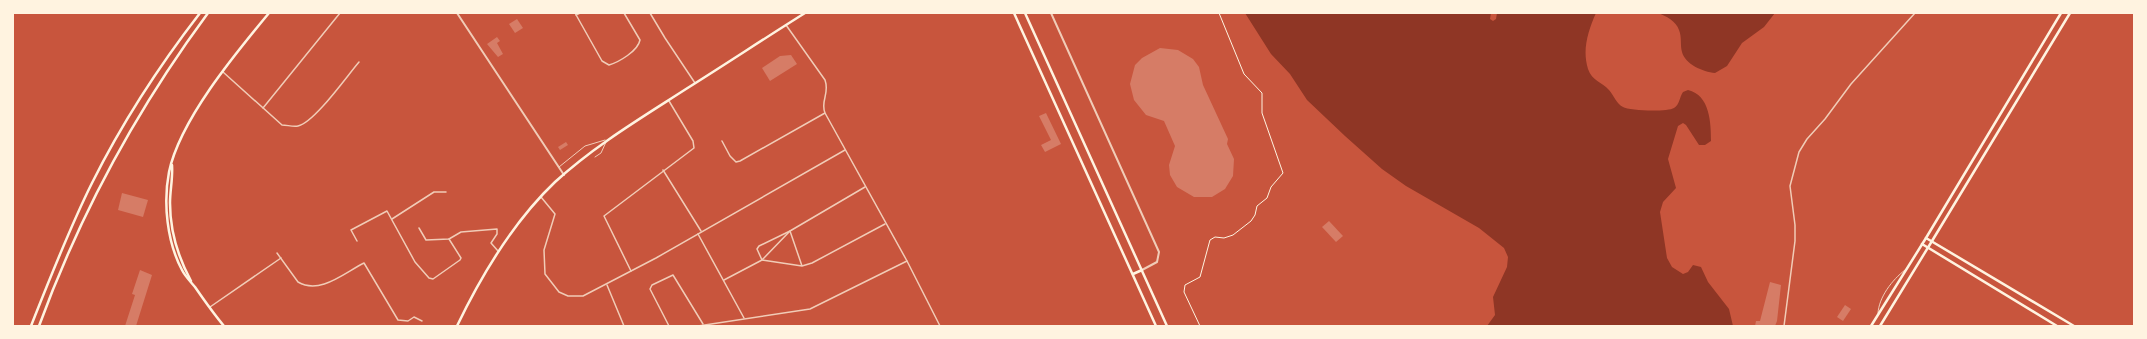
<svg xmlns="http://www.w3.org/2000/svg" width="2147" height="339" font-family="'IBM Plex Serif',serif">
  <rect width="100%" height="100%" fill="#c8553d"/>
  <g fill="#8f3625">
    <path d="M 1245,13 L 1491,13 L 1490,19 L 1493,21 L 1496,19 L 1497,13 L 1596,13 C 1588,31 1582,50 1588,69 C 1592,81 1602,82 1609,90 C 1614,96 1617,104 1623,107 C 1629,111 1668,112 1674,108 C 1680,104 1679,98 1683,92 L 1688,90 C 1710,95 1711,123 1711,141 L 1705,145 L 1699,145 L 1686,125 L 1683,123 L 1678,126 L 1668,159 L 1676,188 L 1663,202 L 1660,212 L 1667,258 L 1672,267 L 1683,274 L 1688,272 L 1693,265 L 1701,267 L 1708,282 L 1729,309 L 1733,326 L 1487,326 L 1495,315 L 1493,297 L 1507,267 L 1508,257 L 1504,248 L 1479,228 L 1406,186 L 1382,169 L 1345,136 L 1307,100 L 1290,74 L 1271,54 Z"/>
    <path d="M 1658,13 L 1775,13 L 1764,27 L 1742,43 L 1727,66 L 1715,73 C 1703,72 1685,64 1682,52 C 1680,45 1682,37 1679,30 C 1676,21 1666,16 1658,13 Z"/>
  </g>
  <g fill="#d67c66">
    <path d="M 517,19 L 523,28 L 515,33 L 509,24 Z"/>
    <path d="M 497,37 L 500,41 L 497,43 L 503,54 L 498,57 L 487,44 Z"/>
    <path d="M 1160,48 L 1178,50 L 1193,59 L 1199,67 L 1203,85 L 1228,139 L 1227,144 L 1234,159 L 1233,176 L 1225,189 L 1212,197 L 1194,197 L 1177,187 L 1170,175 L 1169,165 L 1175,146 L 1164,121 L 1146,115 L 1134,100 L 1130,84 L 1135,65 L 1142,58 Z"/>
    <path d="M 791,55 L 797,64 L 770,81 L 762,68 L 780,56 Z"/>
    <path d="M 1046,113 L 1061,144 L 1045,152 L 1041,145 L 1051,140 L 1039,116 Z"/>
    <path d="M 566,142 L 568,145 L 560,150 L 558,147 Z"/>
    <path d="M 122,193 L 148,200 L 143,217 L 118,210 Z"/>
    <path d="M 1329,221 L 1343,236 L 1336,242 L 1322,227 Z"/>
    <path d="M 140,270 L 152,275 L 136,326 L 125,326 L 135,295 L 132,294 Z"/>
    <path d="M 1770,282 L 1781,285 L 1777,321 L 1775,326 L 1755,326 L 1756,321 L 1760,321 Z"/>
    <path d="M 1845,305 L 1851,309 L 1843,321 L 1837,317 Z"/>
  </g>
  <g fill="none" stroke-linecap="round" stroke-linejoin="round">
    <path stroke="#fff3e0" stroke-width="1" d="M 1200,326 L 1184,292 L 1185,285 L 1200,277 L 1210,240 L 1215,237 L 1224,238 L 1233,235 L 1251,221 L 1255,215 L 1257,206 L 1267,198 L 1271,187 L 1283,173 L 1262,113 L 1262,93 L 1244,74 L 1219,13"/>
    <g stroke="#f1ccb7" stroke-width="1">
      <path d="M 595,157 L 601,153 L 606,142"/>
      <path d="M 559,167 L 585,146 L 605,140"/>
      <path d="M 1878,313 C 1879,297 1892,280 1905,270"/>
    </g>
    <g stroke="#f1ccb7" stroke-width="1.5">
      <path d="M 575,13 L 602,61 L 609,65 C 619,62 638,51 640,40 L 624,13"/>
      <path d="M 650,13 L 665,38 L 695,83"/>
      <path d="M 576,15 L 580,13"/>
      <path d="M 786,25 L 825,80 C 830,94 820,101 825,113 L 907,261 L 940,326"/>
      <path d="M 223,72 L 282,125 C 287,125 293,127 298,126 C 314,123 347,76 359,62"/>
      <path d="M 263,108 L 340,13"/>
      <path d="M 722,141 L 730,156 L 736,162 L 740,161 L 825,113"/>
      <path d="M 663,170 L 701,231"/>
      <path d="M 541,197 L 555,214 L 544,250 L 545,274 L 559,292 L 568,296 L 583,296 L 656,258 L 845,150"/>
      <path d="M 392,219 L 434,192 L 446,192"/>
      <path d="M 419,228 L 426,240 L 449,239 L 461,232 L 497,229 L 497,234 L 491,243 L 498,251"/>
      <path d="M 698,234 L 744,318"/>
      <path d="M 357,241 L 351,230 L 387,211 L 415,262 L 429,278 L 433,279 L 460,260 L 461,258 L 449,239"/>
      <path d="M 277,253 L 298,282 C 320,295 344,273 364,263 L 398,320 L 408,321 L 414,317 L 422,321"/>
      <path d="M 802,266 L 790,231 L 759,246 L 757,249 L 762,260 L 802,266 L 812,263 L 885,224"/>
      <path d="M 631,271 L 604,216 L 694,148 L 693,141 L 669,101"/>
      <path d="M 724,280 L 762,260 L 790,231 L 865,187"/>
      <path d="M 607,285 L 624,326"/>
      <path d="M 210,307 L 281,258"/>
      <path d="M 669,326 L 650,289 L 652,285 L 673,275 L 703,324"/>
      <path d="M 698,326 L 810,309 L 907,261"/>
      <path d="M 1784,326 L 1795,241 L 1795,225 L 1790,186 L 1799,152 L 1807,139 L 1825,119 L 1851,84 L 1915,13"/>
    </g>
    <g stroke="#f1ccb7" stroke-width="2">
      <path d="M 457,13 L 564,175"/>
      <path d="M 1051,13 L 1159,252 L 1157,262 L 1142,270"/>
    </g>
    <g stroke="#fff3e0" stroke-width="2.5">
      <path d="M 172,165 C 173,178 170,190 170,203 C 170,230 178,257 191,281"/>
      <path d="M 1926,238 L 2061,13"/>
      <path d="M 1932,241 L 2070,13"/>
      <path d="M 224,326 C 213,313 204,300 195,287 C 190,281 185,276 182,270 C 167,242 163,203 169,172 C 180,120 235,54 269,13"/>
      <path d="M 457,326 C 482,274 513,222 555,182 C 594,146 641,118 686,89 C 726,64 765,38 805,13"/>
    </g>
    <g stroke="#fff3e0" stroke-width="2.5">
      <path d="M 1014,13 L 1156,326"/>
      <path d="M 1025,13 L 1167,326"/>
      <path d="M 1922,244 L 2057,326"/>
      <path d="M 1133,274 L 1142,270"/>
      <path d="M 1871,326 L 1926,238 L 2074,326"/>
      <path d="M 1880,326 L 1932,241"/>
    </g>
    <g stroke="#fff3e0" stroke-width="2.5">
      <path d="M 31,326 C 50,278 69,229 92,183 C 122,123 159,66 200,13"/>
      <path d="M 39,326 C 80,214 137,109 208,13"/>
    </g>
  </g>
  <rect width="2147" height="339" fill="none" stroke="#fff3e0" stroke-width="28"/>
</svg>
